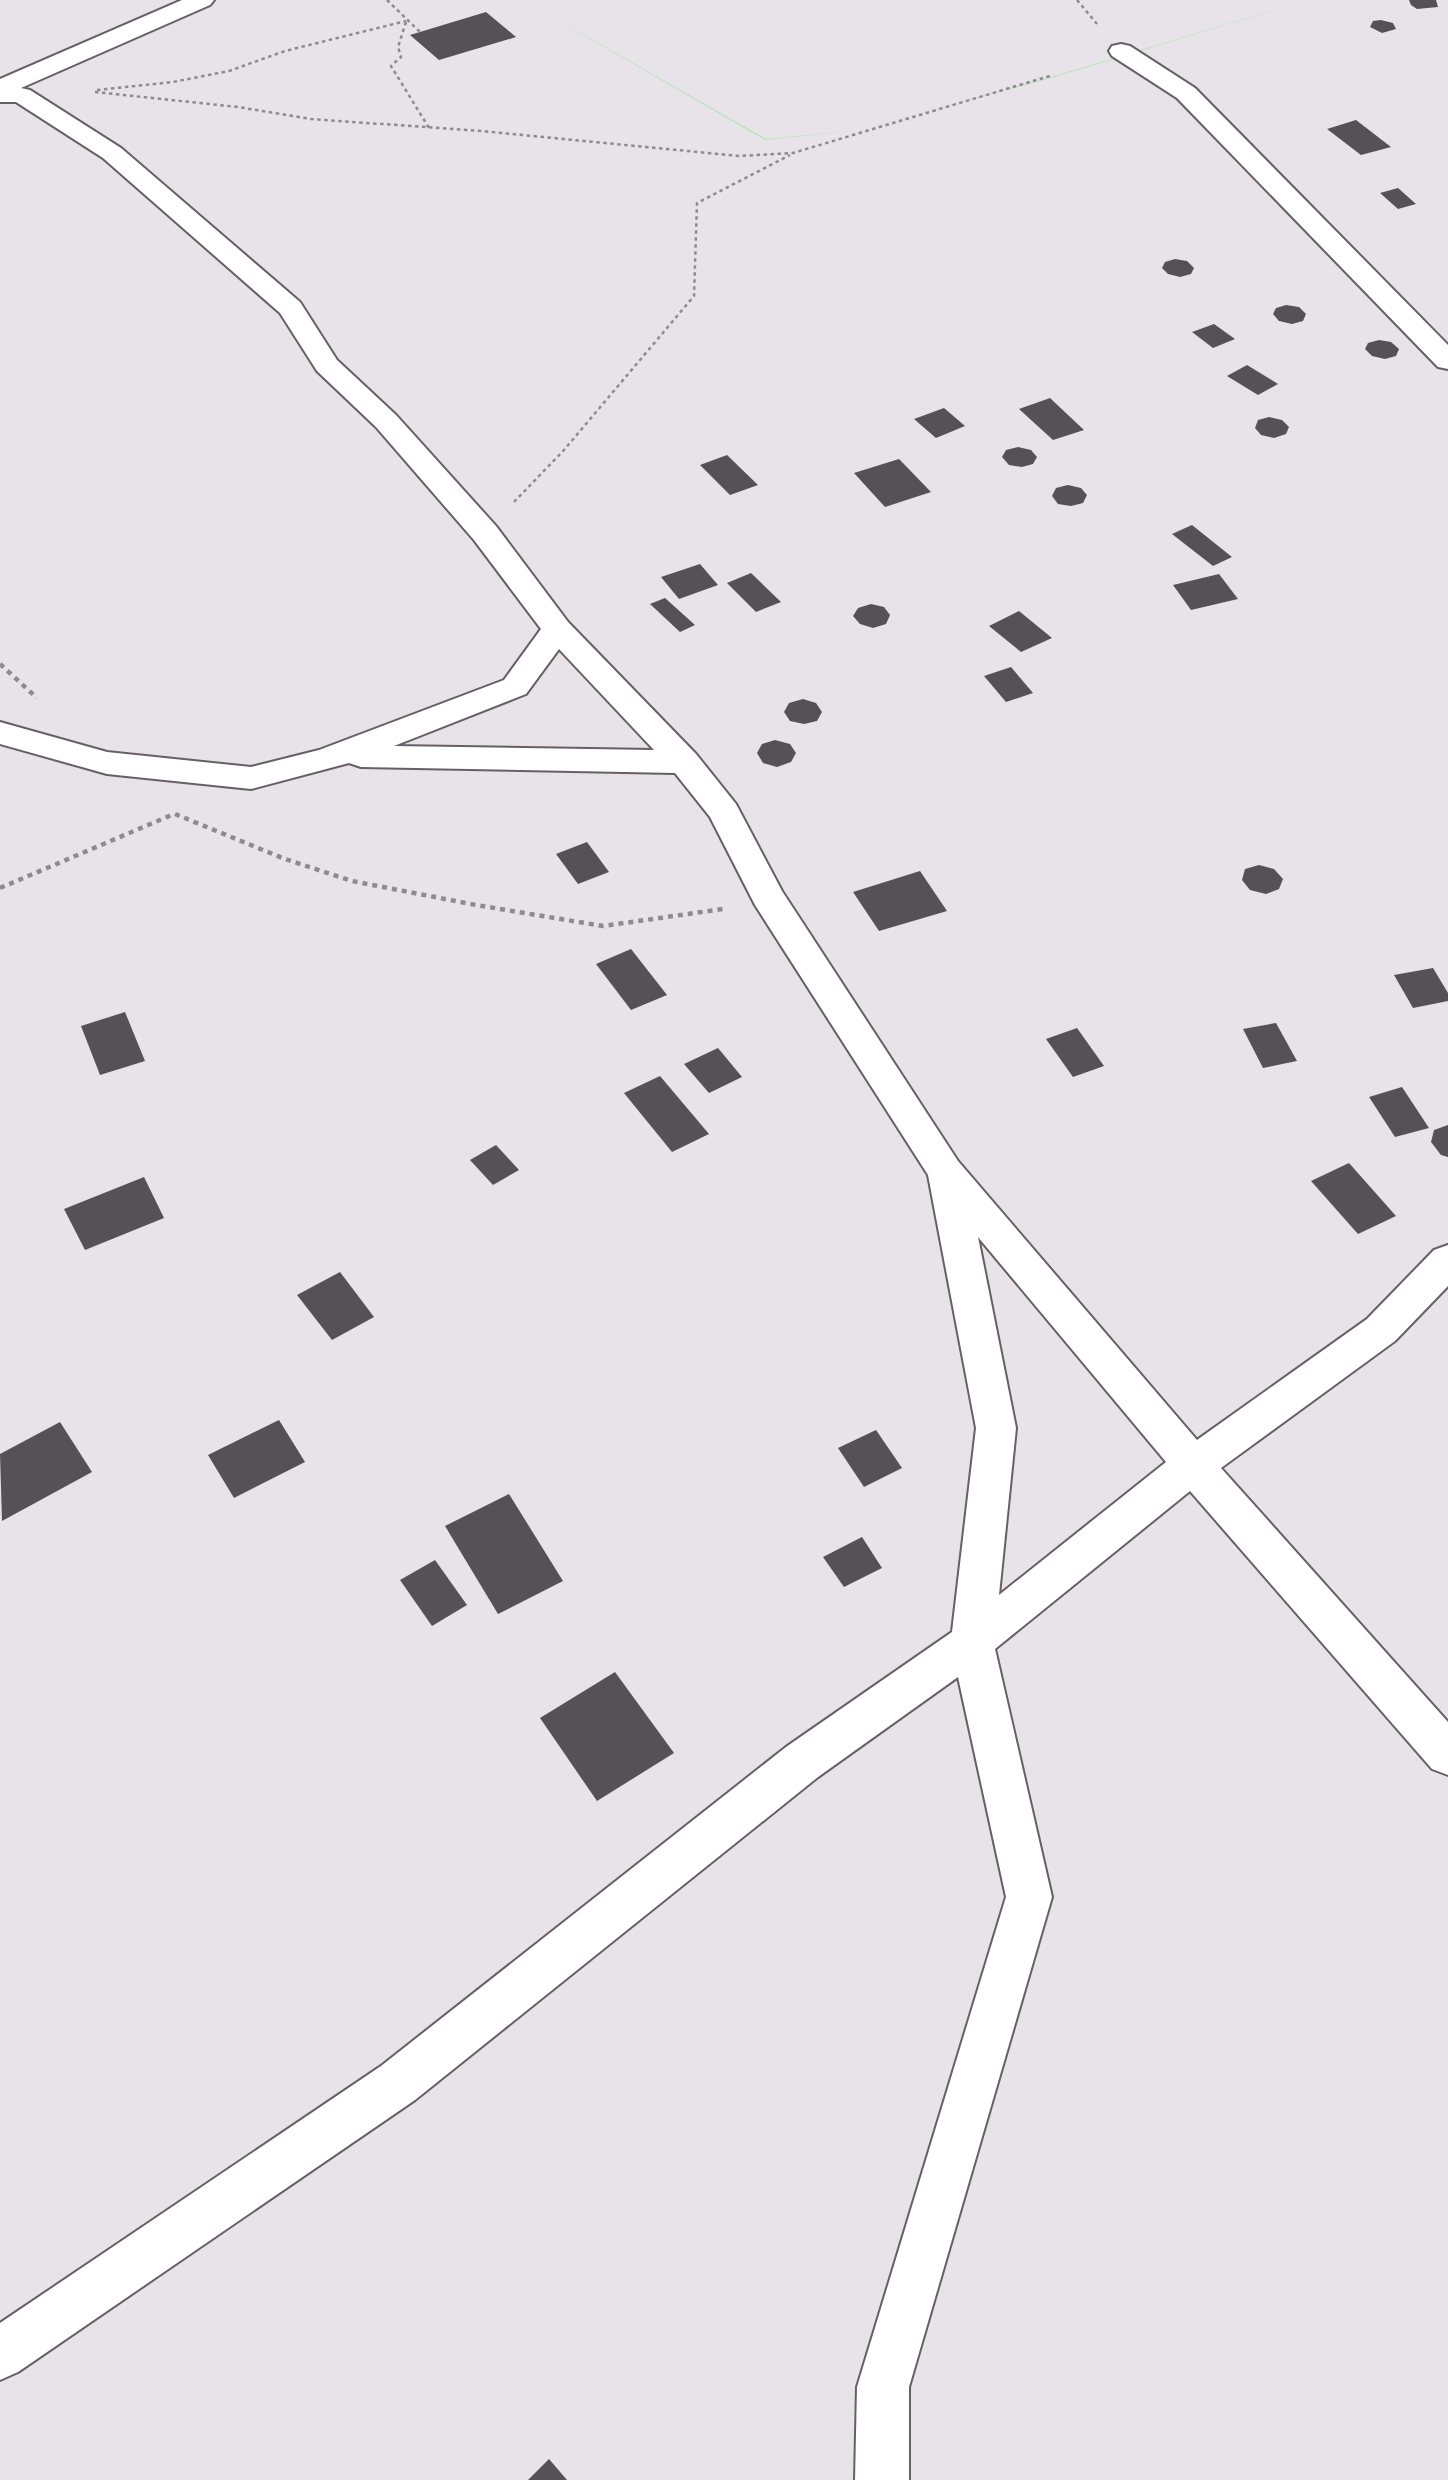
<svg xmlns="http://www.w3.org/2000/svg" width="1448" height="2480" font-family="'PT Sans',sans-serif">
  <rect width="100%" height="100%" fill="#e8e2e9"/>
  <path fill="#b1e6b8" d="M 523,0 L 766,139 L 859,130 L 1058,75 L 1307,0 L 1058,76 L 859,130 L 765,140 Z"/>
  <g fill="#565157">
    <path d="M 1409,0 L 1436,0 L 1438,7 L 1417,9 L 1411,5 Z"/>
    <path d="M 486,12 L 516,37 L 439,60 L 410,35 Z"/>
    <path d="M 1381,20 L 1393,23 L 1396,29 L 1382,33 L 1370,27 L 1373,21 Z"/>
    <path d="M 1356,120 L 1391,147 L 1361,155 L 1327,129 Z"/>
    <path d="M 1398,188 L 1416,204 L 1398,209 L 1380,193 Z"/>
    <path d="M 1175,259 L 1187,261 L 1194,268 L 1191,274 L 1180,277 L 1168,274 L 1162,268 L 1165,262 Z"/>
    <path d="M 1286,305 L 1299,307 L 1306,314 L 1303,321 L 1292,324 L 1279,321 L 1273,314 L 1276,308 Z"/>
    <path d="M 1214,324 L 1235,339 L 1213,348 L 1192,332 Z"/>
    <path d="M 1379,340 L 1391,342 L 1399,349 L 1396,356 L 1385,359 L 1372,356 L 1365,349 L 1368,343 Z"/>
    <path d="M 1247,365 L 1278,384 L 1258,395 L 1227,376 Z"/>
    <path d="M 1050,398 L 1084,430 L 1053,440 L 1019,409 Z"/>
    <path d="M 944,408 L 965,426 L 936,438 L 914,419 Z"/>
    <path d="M 1269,417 L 1282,420 L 1289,427 L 1286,434 L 1274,438 L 1261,435 L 1255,428 L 1258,420 Z"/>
    <path d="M 1018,447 L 1031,450 L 1037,457 L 1033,464 L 1022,467 L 1009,465 L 1002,457 L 1006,450 Z"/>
    <path d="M 727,455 L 758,485 L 730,495 L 700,465 Z"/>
    <path d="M 899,459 L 931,492 L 885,507 L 854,473 Z"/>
    <path d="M 1068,485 L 1081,488 L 1087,495 L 1083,503 L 1071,506 L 1058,504 L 1052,496 L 1056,488 Z"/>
    <path d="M 1192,525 L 1232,557 L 1213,566 L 1172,534 Z"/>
    <path d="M 700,564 L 718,585 L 679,599 L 661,577 Z"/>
    <path d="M 751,573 L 781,602 L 756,612 L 727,583 Z"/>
    <path d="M 1219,574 L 1238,599 L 1191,610 L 1173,585 Z"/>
    <path d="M 665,598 L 695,625 L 680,632 L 650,604 Z"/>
    <path d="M 871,604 L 884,607 L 890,615 L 886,624 L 873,628 L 860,624 L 853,616 L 858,608 Z"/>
    <path d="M 1019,611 L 1052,638 L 1021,652 L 989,626 Z"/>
    <path d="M 1011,667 L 1033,693 L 1006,702 L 984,676 Z"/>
    <path d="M 803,699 L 816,703 L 822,712 L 817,721 L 804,724 L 790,721 L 784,712 L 789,703 Z"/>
    <path d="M 775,740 L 790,744 L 796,753 L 791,762 L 777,767 L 763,763 L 757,753 L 762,744 Z"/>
    <path d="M 587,842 L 609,872 L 578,884 L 556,854 Z"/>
    <path d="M 1259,865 L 1274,869 L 1283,879 L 1279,889 L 1266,894 L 1250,890 L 1242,880 L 1245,869 Z"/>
    <path d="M 920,871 L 947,911 L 879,931 L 853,892 Z"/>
    <path d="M 631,949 L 667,995 L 631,1010 L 596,964 Z"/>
    <path d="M 1433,968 L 1448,993 L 1448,1001 L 1413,1008 L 1394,975 Z"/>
    <path d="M 125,1012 L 145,1061 L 100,1075 L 81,1026 Z"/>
    <path d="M 1276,1023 L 1297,1061 L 1263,1068 L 1243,1029 Z"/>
    <path d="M 1077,1028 L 1104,1066 L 1073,1077 L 1046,1039 Z"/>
    <path d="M 718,1048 L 742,1077 L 709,1093 L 684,1064 Z"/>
    <path d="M 660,1076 L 709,1134 L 672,1152 L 624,1093 Z"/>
    <path d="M 1402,1087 L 1429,1128 L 1395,1137 L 1369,1097 Z"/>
    <path d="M 1448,1125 L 1448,1157 L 1441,1155 L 1431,1142 L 1434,1130 Z"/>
    <path d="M 496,1145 L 519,1170 L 493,1185 L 470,1160 Z"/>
    <path d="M 1349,1163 L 1396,1216 L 1358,1234 L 1311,1181 Z"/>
    <path d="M 144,1177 L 164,1218 L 85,1250 L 64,1209 Z"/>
    <path d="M 340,1272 L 374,1317 L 332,1340 L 297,1295 Z"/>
    <path d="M 279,1420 L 305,1462 L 234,1498 L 208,1455 Z"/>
    <path d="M 60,1422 L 92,1472 L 2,1521 L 0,1454 Z"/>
    <path d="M 876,1430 L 902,1468 L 864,1487 L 838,1448 Z"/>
    <path d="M 509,1494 L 563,1581 L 498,1614 L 445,1526 Z"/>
    <path d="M 862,1537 L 882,1568 L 844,1587 L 823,1557 Z"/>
    <path d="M 435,1560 L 467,1605 L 432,1626 L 400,1580 Z"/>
    <path d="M 615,1672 L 674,1753 L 597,1801 L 540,1718 Z"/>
    <path d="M 549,2459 L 567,2480 L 528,2480 Z"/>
  </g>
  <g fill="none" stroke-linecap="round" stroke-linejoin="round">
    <defs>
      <g id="minor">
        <path d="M 182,0 L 214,0 L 210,5 L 21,88 L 30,90 L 121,148 L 300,302 L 337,360 L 396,415 L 496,526 L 568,622 L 696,754 L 736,804 L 782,891 L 958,1161 L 1197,1440 L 1367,1319 L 1434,1250 L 1448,1245 L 1448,1286 L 1395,1341 L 1221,1468 L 1448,1722 L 1448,1775 L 1432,1769 L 1190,1491 L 995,1649 L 1052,1897 L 909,2387 L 909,2480 L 855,2480 L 857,2387 L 1006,1897 L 958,1677 L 818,1777 L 415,2100 L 18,2372 L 0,2380 L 0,2323 L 381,2066 L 786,1747 L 952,1632 L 976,1428 L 928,1175 L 755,905 L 710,817 L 675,773 L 361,767 L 349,763 L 251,789 L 107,774 L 0,744 L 0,722 L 107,752 L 251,767 L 319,750 L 504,680 L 541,629 L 474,540 L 376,427 L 317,371 L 280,313 L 103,158 L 16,102 L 0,102 L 0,79 ZM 559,649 L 654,750 L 394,746 L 526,694 ZM 978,1237 L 1166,1462 L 999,1595 L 1016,1428 Z"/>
        <path d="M 1121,44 L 1130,46 L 1195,88 L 1448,345 L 1448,369 L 1438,367 L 1177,98 L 1112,56 L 1109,51 L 1112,46 Z"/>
      </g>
    </defs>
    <use href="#minor" stroke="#666066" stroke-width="4"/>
    <g stroke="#8f8a90" stroke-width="2.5" stroke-dasharray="3.5 3.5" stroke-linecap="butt">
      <path d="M 387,0 L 420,32"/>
      <path d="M 1077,0 L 1097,24"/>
      <path d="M 406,22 L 398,47 L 401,57 L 391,66 L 429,128"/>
      <path d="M 97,90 L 173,82 L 229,71 L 285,51 L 406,21"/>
      <path d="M 95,92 L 238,107 L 311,119 L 481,131 L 739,156 L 793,153 L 1053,75"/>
      <path d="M 514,502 L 564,450 L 694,296 L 697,203 L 790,155"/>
    </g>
    <g stroke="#8f8a90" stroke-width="4.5" stroke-dasharray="5 5" stroke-linecap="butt">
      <path d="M 0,664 L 37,698"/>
      <path d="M 175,814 L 285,859 L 352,881 L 476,905 L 603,926 L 723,909"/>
      <path d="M 0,888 L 174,814"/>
    </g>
    <use href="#minor" fill="#fff" fill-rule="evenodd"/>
  </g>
</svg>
